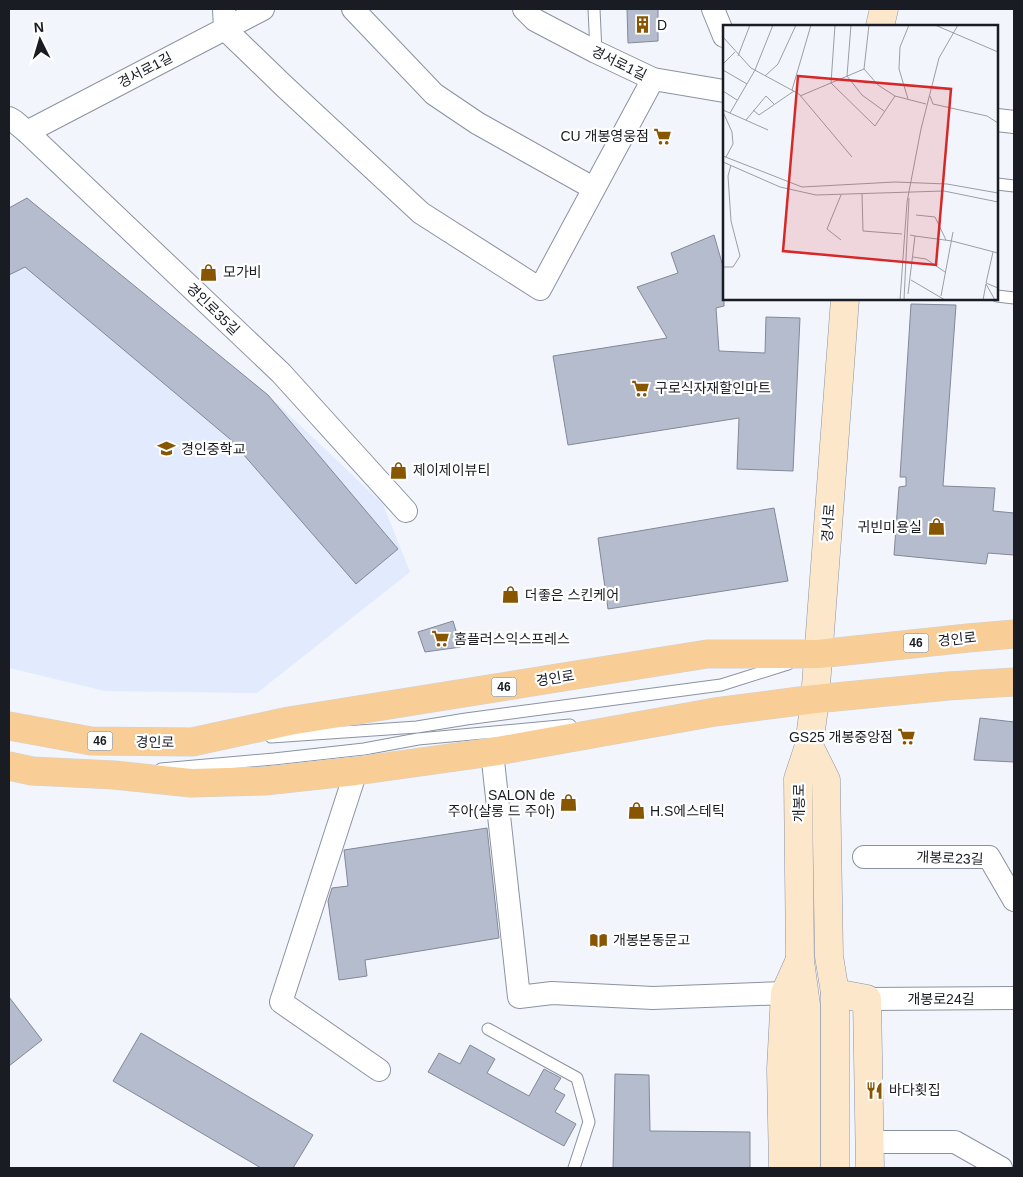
<svg xmlns="http://www.w3.org/2000/svg" width="1023" height="1177" font-family="Arial,'Noto Sans KR',sans-serif">
  <rect width="100%" height="100%" fill="#f2f5fc"/>
  <path fill="#e2eafe" d="M 27,198 L 268,395 L 383,504 L 410,572 L 257,693 L 105,691 L 9,668 L 9,208 Z"/>
  <g fill="#b5bccd" stroke="#828898">
    <path d="M 627,9 L 658,9 L 658,41 L 628,43 Z"/>
    <path d="M 27,198 L 268,395 L 398,549 L 356,584 L 230,439 L 25,267 L 9,275 L 9,208 Z"/>
    <path d="M 714,235 L 724,270 L 724,306 L 716,308 L 719,351 L 765,353 L 766,317 L 800,318 L 793,471 L 737,469 L 739,418 L 568,445 L 553,356 L 667,338 L 637,287 L 678,273 L 671,253 Z"/>
    <path d="M 911,304 L 956,305 L 943,486 L 995,488 L 993,511 L 1014,513 L 1014,555 L 988,553 L 986,564 L 894,555 L 899,487 L 906,486 L 906,477 L 900,477 Z"/>
    <path d="M 774,508 L 788,581 L 608,609 L 598,538 Z"/>
    <path d="M 453,621 L 461,647 L 425,652 L 418,632 Z"/>
    <path d="M 980,718 L 1014,722 L 1014,762 L 974,760 Z"/>
    <path d="M 487,828 L 499,938 L 365,960 L 367,976 L 339,980 L 328,901 L 332,888 L 348,886 L 344,850 Z"/>
    <path d="M 9,997 L 42,1040 L 9,1066 Z"/>
    <path d="M 141,1033 L 313,1135 L 293,1168 L 261,1168 L 113,1081 Z"/>
    <path d="M 470,1045 L 495,1059 L 487,1073 L 529,1096 L 544,1069 L 561,1078 L 554,1089 L 565,1095 L 555,1112 L 576,1124 L 564,1146 L 428,1072 L 439,1053 L 460,1064 Z"/>
    <path d="M 615,1074 L 649,1075 L 650,1131 L 750,1132 L 750,1168 L 613,1168 Z"/>
  </g>
  <g fill="none" stroke-linecap="round" stroke-linejoin="round">
    <defs>
      <g id="service">
        <path d="M 594,9 L 596,52"/>
        <path d="M 997,184 L 1014,186"/>
        <path d="M 997,296 L 1014,298"/>
        <path d="M 271,737 L 417,727 L 466,719 L 721,685 L 788,664"/>
        <path d="M 161,769 L 274,759 L 364,749 L 418,739 L 570,725"/>
        <path d="M 488,1029 L 577,1078 L 589,1122 L 574,1168"/>
      </g>
      <g id="minor">
        <path d="M 224,9 L 225,29 L 285,87 L 421,213 L 540,289 L 653,79"/>
        <path d="M 353,9 L 434,94 L 477,123 L 593,188"/>
        <path d="M 524,9 L 535,20 L 596,52 L 653,79 L 724,91"/>
        <path d="M 713,9 L 724,36"/>
        <path d="M 9,118 L 14,121 L 27,132 L 281,373 L 406,511"/>
        <path d="M 997,120 L 1014,122"/>
        <path d="M 27,132 L 263,9"/>
        <path d="M 492,752 L 519,997 L 552,993 L 653,998 L 785,993"/>
        <path d="M 356,771 L 281,1002 L 379,1070"/>
        <path d="M 864,857 L 989,857 L 1014,900"/>
        <path d="M 867,999 L 1014,998"/>
        <path d="M 870,1142 L 955,1142 L 1001,1168"/>
      </g>
      <g id="secondary">
        <path d="M 880,26 L 884,9"/>
        <path d="M 809,746 L 826,780 L 829,956 L 835,993 L 835,1168"/>
        <path d="M 835,993 L 867,999 L 870,1168"/>
        <path d="M 783,1168 L 781,1069 L 785,993 L 799,962"/>
        <path d="M 806,1168 L 806,1005 L 800,961 L 798,779 L 809,746 L 815,699 L 845,299"/>
      </g>
      <g id="primary">
        <path d="M 9,726 L 91,741 L 192,742 L 289,721 L 707,654 L 818,654 L 968,638 L 1014,634"/>
        <path d="M 9,766 L 32,771 L 114,775 L 191,783 L 265,781 L 356,771 L 492,752 L 715,712 L 815,699 L 948,686 L 1014,682"/>
      </g>
    </defs>
    <use href="#service" stroke="#8b92a2" stroke-width="13"/>
    <use href="#minor" stroke="#8b92a2" stroke-width="24"/>
    <use href="#secondary" stroke="#8b92a2" stroke-width="29"/>
    <use href="#primary" stroke="#d1d2d3" stroke-width="29"/>
    <use href="#service" stroke="#fff" stroke-width="11"/>
    <use href="#minor" stroke="#fff" stroke-width="22"/>
    <use href="#secondary" stroke="#fce7ca" stroke-width="28"/>
    <use href="#primary" stroke="#f8ce96" stroke-width="28"/>
  </g>
  <defs>
    <symbol id="building-bare" viewBox="-9 -9 18 18"><path d="M-4-6H4V6H1V3H-1V6H-4ZM-2.5-4.3h1.7v1.8h-1.7ZM.8-4.3h1.7v1.8H.8ZM-2.5-1h1.7V.8h-1.7ZM.8-1h1.7V.8H.8Z" fill="#885600" stroke="#fff" stroke-width="2.5" paint-order="stroke"/></symbol>
    <symbol id="supermarket-bare" viewBox="-9 -9 18 18"><path d="M-6-5.5h2.5l.6 2H6L4.5 2H-2.5L-4.4-4H-6ZM-1.5 3.2a1.3 1.3 0 1 0 .1 0ZM3 3.2a1.3 1.3 0 1 0 .1 0Z" fill="#885600" stroke="#fff" stroke-width="2.5" paint-order="stroke"/></symbol>
    <symbol id="shop-bare" viewBox="-9 -9 18 18"><path d="M-5-2.5h2.3a2.7 3.5 0 0 1 5.4 0H5L5.5 6h-11ZM-1.5-2.5h3a1.5 2.3 0 0 0-3 0Z" fill="#885600" stroke="#fff" stroke-width="2.5" paint-order="stroke"/></symbol>
    <symbol id="school-bare" viewBox="-9 -9 18 18"><path d="M0-5L7-2L0 1L-7-2ZM-4 1L0 2.5L4 1V4Q0 6-4 4Z" fill="#885600" stroke="#fff" stroke-width="2.5" paint-order="stroke"/></symbol>
    <symbol id="library-bare" viewBox="-9 -9 18 18"><path d="M-6-4Q-3-5.5-.7-3.5V5Q-3 3-6 4ZM6-4Q3-5.5 .7-3.5V5Q3 3 6 4Z" fill="#885600" stroke="#fff" stroke-width="2.5" paint-order="stroke"/></symbol>
    <symbol id="restaurant-bare" viewBox="-9 -9 18 18"><path d="M-5-6h1v4h1v-4h1v4h1v-4h1v5L-1.5 .5V6h-2V.5L-5-1ZM5-6V6H3V1.5H1.5Q1.5-4 5-6Z" fill="#885600" stroke="#fff" stroke-width="2.5" paint-order="stroke"/></symbol>
  </defs>
  <g fill-rule="evenodd">
    <use href="#building-bare" x="630" y="12" width="25" height="25"/>
    <use href="#supermarket-bare" x="650" y="124" width="25" height="25"/>
    <use href="#shop-bare" x="196" y="260" width="25" height="25"/>
    <use href="#supermarket-bare" x="628" y="376" width="25" height="25"/>
    <use href="#school-bare" x="154" y="436" width="25" height="25"/>
    <use href="#shop-bare" x="386" y="458" width="25" height="25"/>
    <use href="#shop-bare" x="924" y="514" width="25" height="25"/>
    <use href="#shop-bare" x="498" y="582" width="25" height="25"/>
    <use href="#supermarket-bare" x="428" y="626" width="25" height="25"/>
    <use href="#supermarket-bare" x="894" y="724" width="25" height="25"/>
    <use href="#shop-bare" x="556" y="790" width="25" height="25"/>
    <use href="#shop-bare" x="624" y="798" width="25" height="25"/>
    <use href="#library-bare" x="586" y="928" width="25" height="25"/>
    <use href="#restaurant-bare" x="862" y="1078" width="25" height="25"/>
  </g>
  <g text-anchor="middle" dominant-baseline="central" stroke-width="4.5" stroke-linejoin="round" paint-order="stroke">
    <g fill="#fff" stroke="#5f6065" stroke-width="1">
      <rect x="903.5" y="633.5" width="25" height="19" rx="4"/>
      <rect x="491.5" y="677.5" width="25" height="19" rx="4"/>
      <rect x="87.5" y="731.5" width="25" height="19" rx="4"/>
    </g>
    <g font-size="12" font-weight="bold" fill="#1a1c23">
      <text x="916" y="643">46</text>
      <text x="504" y="687">46</text>
      <text x="100" y="741">46</text>
    </g>
    <g font-size="14" fill="#1a1c23" stroke="#fff" text-anchor="start">
      <text x="657" y="25">D</text>
      <text x="649" y="136" text-anchor="end">CU 개봉영웅점</text>
      <text x="223" y="272">모가비</text>
      <text x="655" y="388">구로식자재할인마트</text>
      <text x="181" y="449">경인중학교</text>
      <text x="413" y="470">제이제이뷰티</text>
      <text x="922" y="527" text-anchor="end">귀빈미용실</text>
      <text x="525" y="595">더좋은 스킨케어</text>
      <text x="454" y="639">홈플러스익스프레스</text>
      <text x="893" y="737" text-anchor="end">GS25 개봉중앙점</text>
      <text x="555" y="795" text-anchor="end">SALON de<tspan x="555" dy="16">주아(살롱 드 주아)</tspan></text>
      <text x="650" y="811">H.S에스테틱</text>
      <text x="613" y="940">개봉본동문고</text>
      <text x="889" y="1090">바다횟집</text>
    </g>
    <g font-size="14" fill="#1a1c23" stroke="#fff">
      <text transform="translate(619 63) rotate(26)">경서로1길</text>
      <text transform="translate(145 70) rotate(-28)">경서로1길</text>
      <text transform="translate(213 309) rotate(44)">경인로35길</text>
      <text transform="translate(828 523) rotate(-86)">경서로</text>
      <text transform="translate(957 639) rotate(-6)">경인로</text>
      <text transform="translate(555 678) rotate(-9)">경인로</text>
      <text transform="translate(155 742) rotate(1)">경인로</text>
      <text transform="translate(799 803) rotate(-90)">개봉로</text>
      <text transform="translate(950 858) rotate(2)">개봉로23길</text>
      <text x="941" y="999">개봉로24길</text>
    </g>
  </g>
  <g transform="translate(723 25)">
    <rect width="275" height="275" fill="#f2f5fc"/>
    <path fill="none" stroke="#9c9ea5" stroke-width="1" d="M 112,0 L 108,58 L 152,101 L 172,71M 128,0 L 124,51 L 139,70 L 161,86M 212,0 L 275,27M 0,12 L 28,43 L 76,69 L 129,132M 15,31 L 27,0M 0,39 L 12,27M 141,44 L 155,60 L 172,71 L 203,79M 141,44 L 146,0M 0,45 L 24,59M 42,51 L 55,39 L 73,0M 69,65 L 88,0M 0,66 L 14,75M 77,71 L 141,44M 207,71 L 210,79 L 264,91 L 275,98M 185,74 L 176,44 L 177,22 L 186,0M 0,85 L 45,105M 30,85 L 36,90 L 71,66M 0,87 L 9,107 L 10,119 L 3,132M 7,88 L 32,45 L 50,0M 23,95 L 43,71 L 51,79M 0,131 L 79,162 L 172,157 L 224,159 L 275,168M 0,137 L 57,162 L 93,170 L 221,166 L 275,177M 139,169 L 140,206 L 179,209M 193,190 L 212,192 L 223,215M 192,211 L 229,216 L 275,228M 118,215 L 104,204 L 118,170M 270,227 L 263,258 L 275,263M 190,232 L 203,234 L 222,247M 0,242 L 10,242 L 17,231 L 8,196 L 5,151 L 8,140M 188,255 L 222,275M 263,259 L 272,275M 185,269 L 192,211 L 187,210M 218,271 L 230,207M 177,275 L 184,177 L 198,104 L 216,33 L 235,0M 181,275 L 186,173M 260,275 L 263,259"/>
    <path fill="#d62828" fill-opacity="0.15" stroke="#d62828" stroke-width="2.5" d="M 75,51 L 228,64 L 213,240 L 60,226 Z"/>
    <rect width="275" height="275" fill="none" stroke="#1a1c23" stroke-width="2.5"/>
  </g>
  <rect width="1023" height="1177" fill="none" stroke="#1a1c23" stroke-width="20"/>
  <g transform="translate(40 40) rotate(355)" stroke="#ffffff" stroke-width="4" paint-order="stroke">
  <path d="M0-4L9 19L0 12L-9 19Z" fill="#1a1c23"/>
  <text y="-8" font-size="14" font-weight="bold" text-anchor="middle" fill="#1a1c23">N</text>
  </g>
</svg>
